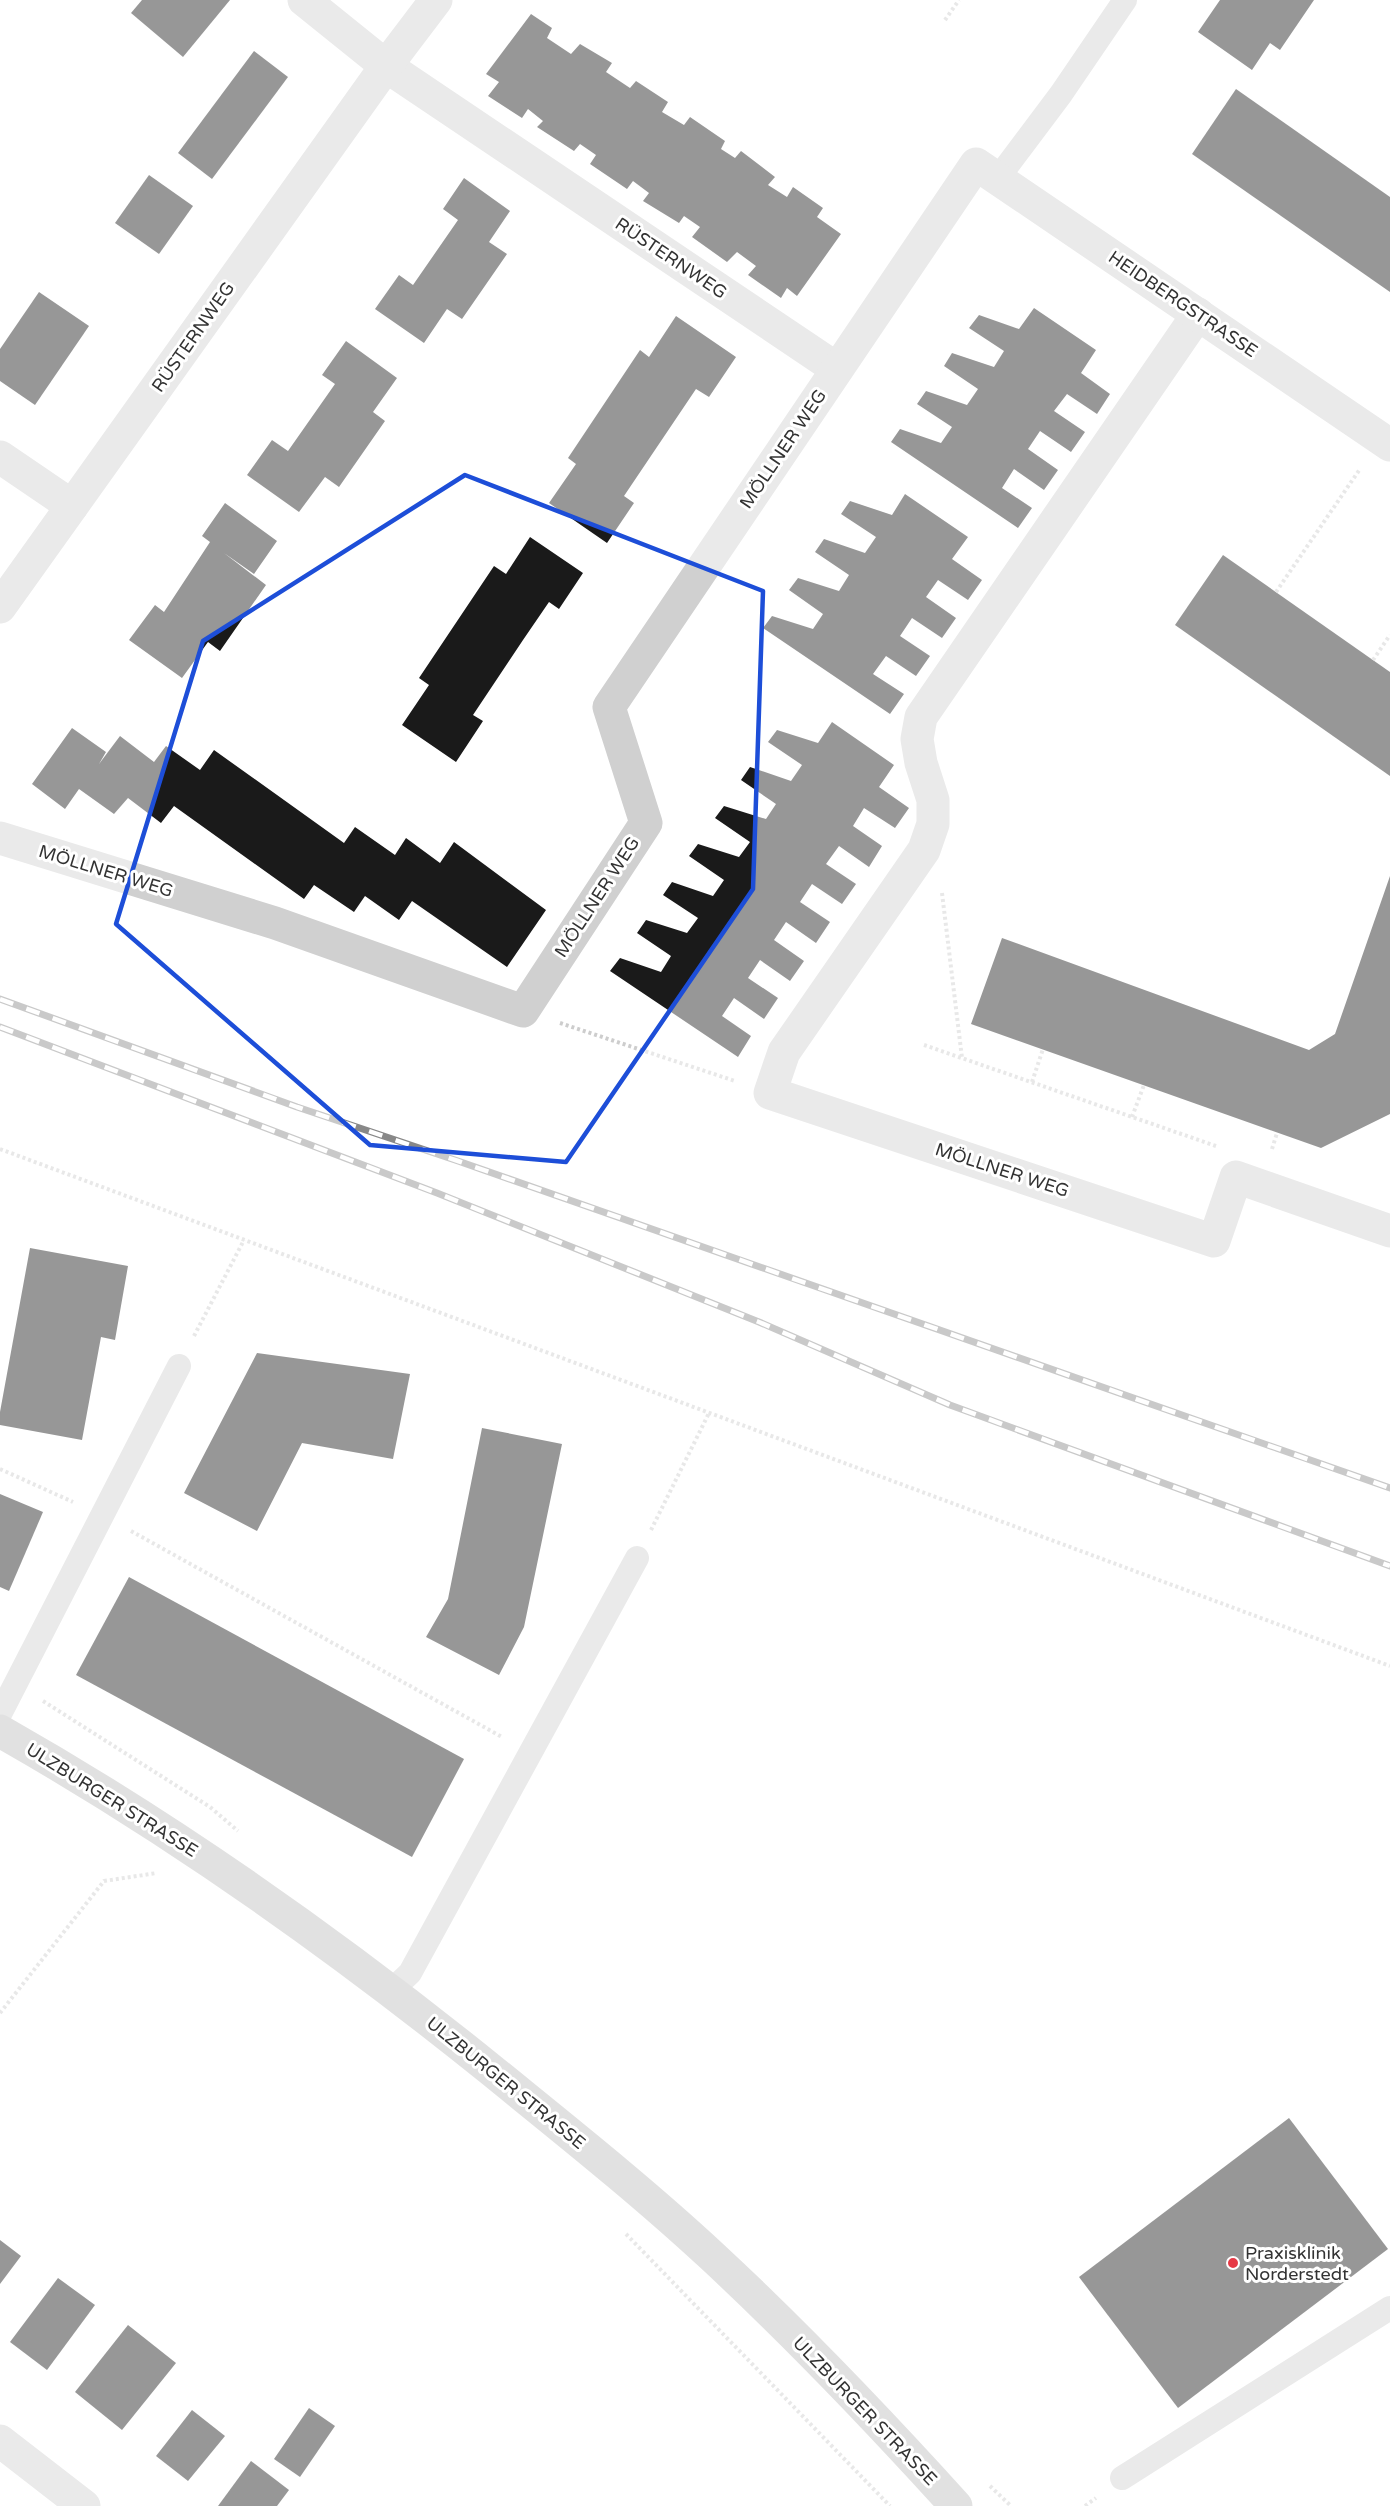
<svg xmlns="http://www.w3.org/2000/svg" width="1390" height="2506" font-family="'Varela Round',sans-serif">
  <rect width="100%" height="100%" fill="#fff"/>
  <g fill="#1a1a1a">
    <path d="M 142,0 L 230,0 L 183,57 L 131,13 Z"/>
    <path d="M 1220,0 L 1314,0 L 1280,50 L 1270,43 L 1252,70 L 1198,32 Z"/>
    <path d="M 531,14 L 552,28 L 547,38 L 571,54 L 580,44 L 612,63 L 606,72 L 630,88 L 636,81 L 668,102 L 662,112 L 684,125 L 690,117 L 725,141 L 721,149 L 735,158 L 741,151 L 775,177 L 768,185 L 787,197 L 793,187 L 823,208 L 817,217 L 841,234 L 797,296 L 787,288 L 781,298 L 748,275 L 756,266 L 737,252 L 727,262 L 692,237 L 700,227 L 684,216 L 679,223 L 643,201 L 649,193 L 633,181 L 627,189 L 590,164 L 596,155 L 580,144 L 574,151 L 537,127 L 543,121 L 528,109 L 522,118 L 488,96 L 499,82 L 486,74 Z"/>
    <path d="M 254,51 L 288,77 L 212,179 L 178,153 Z"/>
    <path d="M 1236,89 L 1390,197 L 1390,292 L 1192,154 Z"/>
    <path d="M 149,175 L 193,206 L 159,254 L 115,223 Z"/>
    <path d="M 464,178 L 510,211 L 489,242 L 507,254 L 462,319 L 447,309 L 424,343 L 375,309 L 399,275 L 413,285 L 458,220 L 443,209 Z"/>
    <path d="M 39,292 L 89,326 L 35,405 L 0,381 L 0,349 Z"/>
    <path d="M 1034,308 L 1096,350 L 1081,373 L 1110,394 L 1097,414 L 1067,394 L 1054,411 L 1085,432 L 1071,452 L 1040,431 L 1028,449 L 1058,470 L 1044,490 L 1014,469 L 1002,488 L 1032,508 L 1018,528 L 891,442 L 900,429 L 941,443 L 952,427 L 917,404 L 926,391 L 967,405 L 978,389 L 944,366 L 952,353 L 994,367 L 1004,351 L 969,328 L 979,315 L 1019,329 Z"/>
    <path d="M 676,316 L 736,357 L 709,397 L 696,389 L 624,496 L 634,503 L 607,543 L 549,503 L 576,464 L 568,458 L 640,350 L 649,357 Z"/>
    <path d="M 346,341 L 397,378 L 373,412 L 385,421 L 339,487 L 325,477 L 299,512 L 247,475 L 272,440 L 288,451 L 335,384 L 322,375 Z"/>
    <path d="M 905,494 L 968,537 L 952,559 L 982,580 L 968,600 L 938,580 L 926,597 L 956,618 L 942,638 L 912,618 L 900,636 L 930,656 L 916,676 L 886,656 L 873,674 L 904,694 L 890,714 L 763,628 L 772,616 L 813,629 L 823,614 L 789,590 L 798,578 L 839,591 L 849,575 L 815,552 L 824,539 L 865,553 L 876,537 L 841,514 L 850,501 L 892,515 Z"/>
    <path d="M 225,503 L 277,541 L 254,574 L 224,553 L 266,585 L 220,651 L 208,642 L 182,678 L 129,640 L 155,605 L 164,612 L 210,542 L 202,536 Z"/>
    <path d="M 530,537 L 583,573 L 559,609 L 549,602 L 523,640 L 473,715 L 483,721 L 456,762 L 402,725 L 429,685 L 419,678 L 494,566 L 506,574 Z"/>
    <path d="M 1223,555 L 1390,672 L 1390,776 L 1175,625 Z"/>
    <path d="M 832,722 L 894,765 L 879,787 L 909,808 L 895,828 L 864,808 L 853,826 L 882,846 L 869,867 L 839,846 L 826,864 L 856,884 L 842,904 L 812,884 L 800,902 L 830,922 L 816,943 L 786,922 L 774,940 L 804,961 L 790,981 L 760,960 L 748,978 L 778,998 L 764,1019 L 734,998 L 722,1016 L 751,1036 L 738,1057 L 610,971 L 620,958 L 661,972 L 671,956 L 637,933 L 646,920 L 687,933 L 698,918 L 663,895 L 672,882 L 713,896 L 724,880 L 689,856 L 698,844 L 739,857 L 750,842 L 715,818 L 724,806 L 766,819 L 776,804 L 741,780 L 750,767 L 791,781 L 802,765 L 768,742 L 777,730 L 818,743 Z"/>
    <path d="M 72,728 L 106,752 L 99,764 L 120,736 L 154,762 L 166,746 L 200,770 L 214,750 L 344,843 L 355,827 L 395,855 L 406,838 L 440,863 L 454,842 L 546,910 L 507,967 L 412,901 L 399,920 L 365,896 L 354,912 L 314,885 L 304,899 L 174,806 L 161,823 L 128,798 L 114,814 L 79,789 L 65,809 L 32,784 Z"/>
    <path d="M 1390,876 L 1390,1114 L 1321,1148 L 971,1024 L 1002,938 L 1309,1050 L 1335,1034 Z"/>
    <path d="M 30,1248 L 128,1266 L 115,1340 L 101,1337 L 82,1440 L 0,1425 L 0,1412 Z"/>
    <path d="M 257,1353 L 410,1374 L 393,1459 L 302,1443 L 257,1531 L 184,1493 Z"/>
    <path d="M 482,1428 L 562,1444 L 524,1627 L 499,1675 L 426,1637 L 448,1599 Z"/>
    <path d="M 0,1494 L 43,1512 L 9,1591 L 0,1587 Z"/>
    <path d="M 129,1577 L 464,1759 L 412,1857 L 76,1675 Z"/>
    <path d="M 1289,2118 L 1388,2249 L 1178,2408 L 1079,2277 Z"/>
    <path d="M 0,2240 L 21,2256 L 0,2284 Z"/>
    <path d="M 58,2278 L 95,2305 L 47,2370 L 10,2342 Z"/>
    <path d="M 128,2325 L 176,2363 L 122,2430 L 75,2392 Z"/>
    <path d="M 309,2408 L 335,2426 L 300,2477 L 274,2459 Z"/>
    <path d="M 192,2410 L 225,2436 L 188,2481 L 156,2456 Z"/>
    <path d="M 251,2461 L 289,2490 L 277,2506 L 218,2506 Z"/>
  </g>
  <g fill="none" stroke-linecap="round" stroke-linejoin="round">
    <g stroke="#cdcdcd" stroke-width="4" stroke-dasharray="3 3" stroke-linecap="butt">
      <path d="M 945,20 L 959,0"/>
      <path d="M 1276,592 L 1360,469"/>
      <path d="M 1373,660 L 1390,635"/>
      <path d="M 942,893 L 962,1058"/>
      <path d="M 560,1023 L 735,1081"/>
      <path d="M 924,1045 L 1216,1146"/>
      <path d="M 1032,1082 L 1043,1049"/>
      <path d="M 1132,1117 L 1144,1085"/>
      <path d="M 0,1149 L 1390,1666"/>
      <path d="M 1272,1149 L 1277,1133"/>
      <path d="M 194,1336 L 244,1240"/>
      <path d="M 0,1469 L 73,1502"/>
      <path d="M 651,1530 L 709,1413"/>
      <path d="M 131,1531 L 502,1737"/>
      <path d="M 43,1701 L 210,1807 L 238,1831"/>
      <path d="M 0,2013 L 104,1881 L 157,1873"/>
      <path d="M 626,2234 L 890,2506"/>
      <path d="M 990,2486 L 1011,2506"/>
      <path d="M 1085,2506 L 1096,2498"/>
    </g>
    <g stroke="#d0d0d0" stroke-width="24">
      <path d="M 998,178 L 1061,94 L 1125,0"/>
      <path d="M 0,1714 L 179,1366"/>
      <path d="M 392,1990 L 410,1973 L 637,1558"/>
      <path d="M 1122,2478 L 1390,2308"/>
    </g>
    <g stroke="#d0d0d0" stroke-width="33">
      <path d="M 304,0 L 386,66 L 837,369"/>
      <path d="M 1198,314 L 921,717 L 917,739 L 921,763 L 933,800 L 933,824 L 924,850 L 784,1052 L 770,1093 L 1214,1241 L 1236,1177 L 1390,1231"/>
      <path d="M 0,457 L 72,506"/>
      <path d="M 0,607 L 386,66 L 436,0"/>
      <path d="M 0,838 L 275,923 L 523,1011 L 646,823 L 609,707 L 976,164 L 1390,445"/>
      <path d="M 0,2441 L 84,2506"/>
    </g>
    <path stroke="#bdbdbd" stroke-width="33" d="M 0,1731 C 173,1829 335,1944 490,2069 C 565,2130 642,2191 713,2257 C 798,2336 878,2420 956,2506"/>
    <defs>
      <g id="rail">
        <path d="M 0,999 L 297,1107 L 458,1161 L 1390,1488"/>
        <path d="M 0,1027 L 437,1193 L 759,1322 L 950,1405 L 1390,1566"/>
      </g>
    </defs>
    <use href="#rail" stroke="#888" stroke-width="7"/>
    <use href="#rail" stroke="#fff" stroke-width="4.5" stroke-dasharray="14" stroke-linecap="butt"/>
  </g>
  <path d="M0 0H1390V2506H0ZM 465,475 L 763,591 L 753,889 L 566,1162 L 370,1145 L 116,924 L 203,641 Z" fill="#fff" fill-opacity=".55" fill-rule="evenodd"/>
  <path fill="none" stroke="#1d4ed8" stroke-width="4.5" stroke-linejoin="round" d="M 465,475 L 763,591 L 753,889 L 566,1162 L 370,1145 L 116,924 L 203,641 Z"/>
  <circle fill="#e63946" stroke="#fff" stroke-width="2" cx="1233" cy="2263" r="6"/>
  <g text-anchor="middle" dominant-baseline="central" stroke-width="6" stroke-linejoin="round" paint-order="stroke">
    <g font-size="18" fill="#333" stroke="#fff">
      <text transform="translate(671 258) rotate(34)">RÜSTERNWEG</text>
      <text transform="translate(1183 304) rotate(34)">HEIDBERGSTRASSE</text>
      <text transform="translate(193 337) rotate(-55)">RÜSTERNWEG</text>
      <text transform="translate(783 449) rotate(-56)">MÖLLNER WEG</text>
      <text transform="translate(106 871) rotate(17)">MÖLLNER WEG</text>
      <text transform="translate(597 897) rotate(-57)">MÖLLNER WEG</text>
      <text transform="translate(1002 1170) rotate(18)">MÖLLNER WEG</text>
      <text transform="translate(112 1800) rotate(32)">ULZBURGER STRASSE</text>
      <text transform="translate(506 2083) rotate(39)">ULZBURGER STRASSE</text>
      <text transform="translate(865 2411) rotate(46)">ULZBURGER STRASSE</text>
    </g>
    <g font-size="18" fill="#333" stroke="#fff" text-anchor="start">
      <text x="1245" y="2253">Praxisklinik<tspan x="1245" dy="21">Norderstedt</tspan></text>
    </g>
  </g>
</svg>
